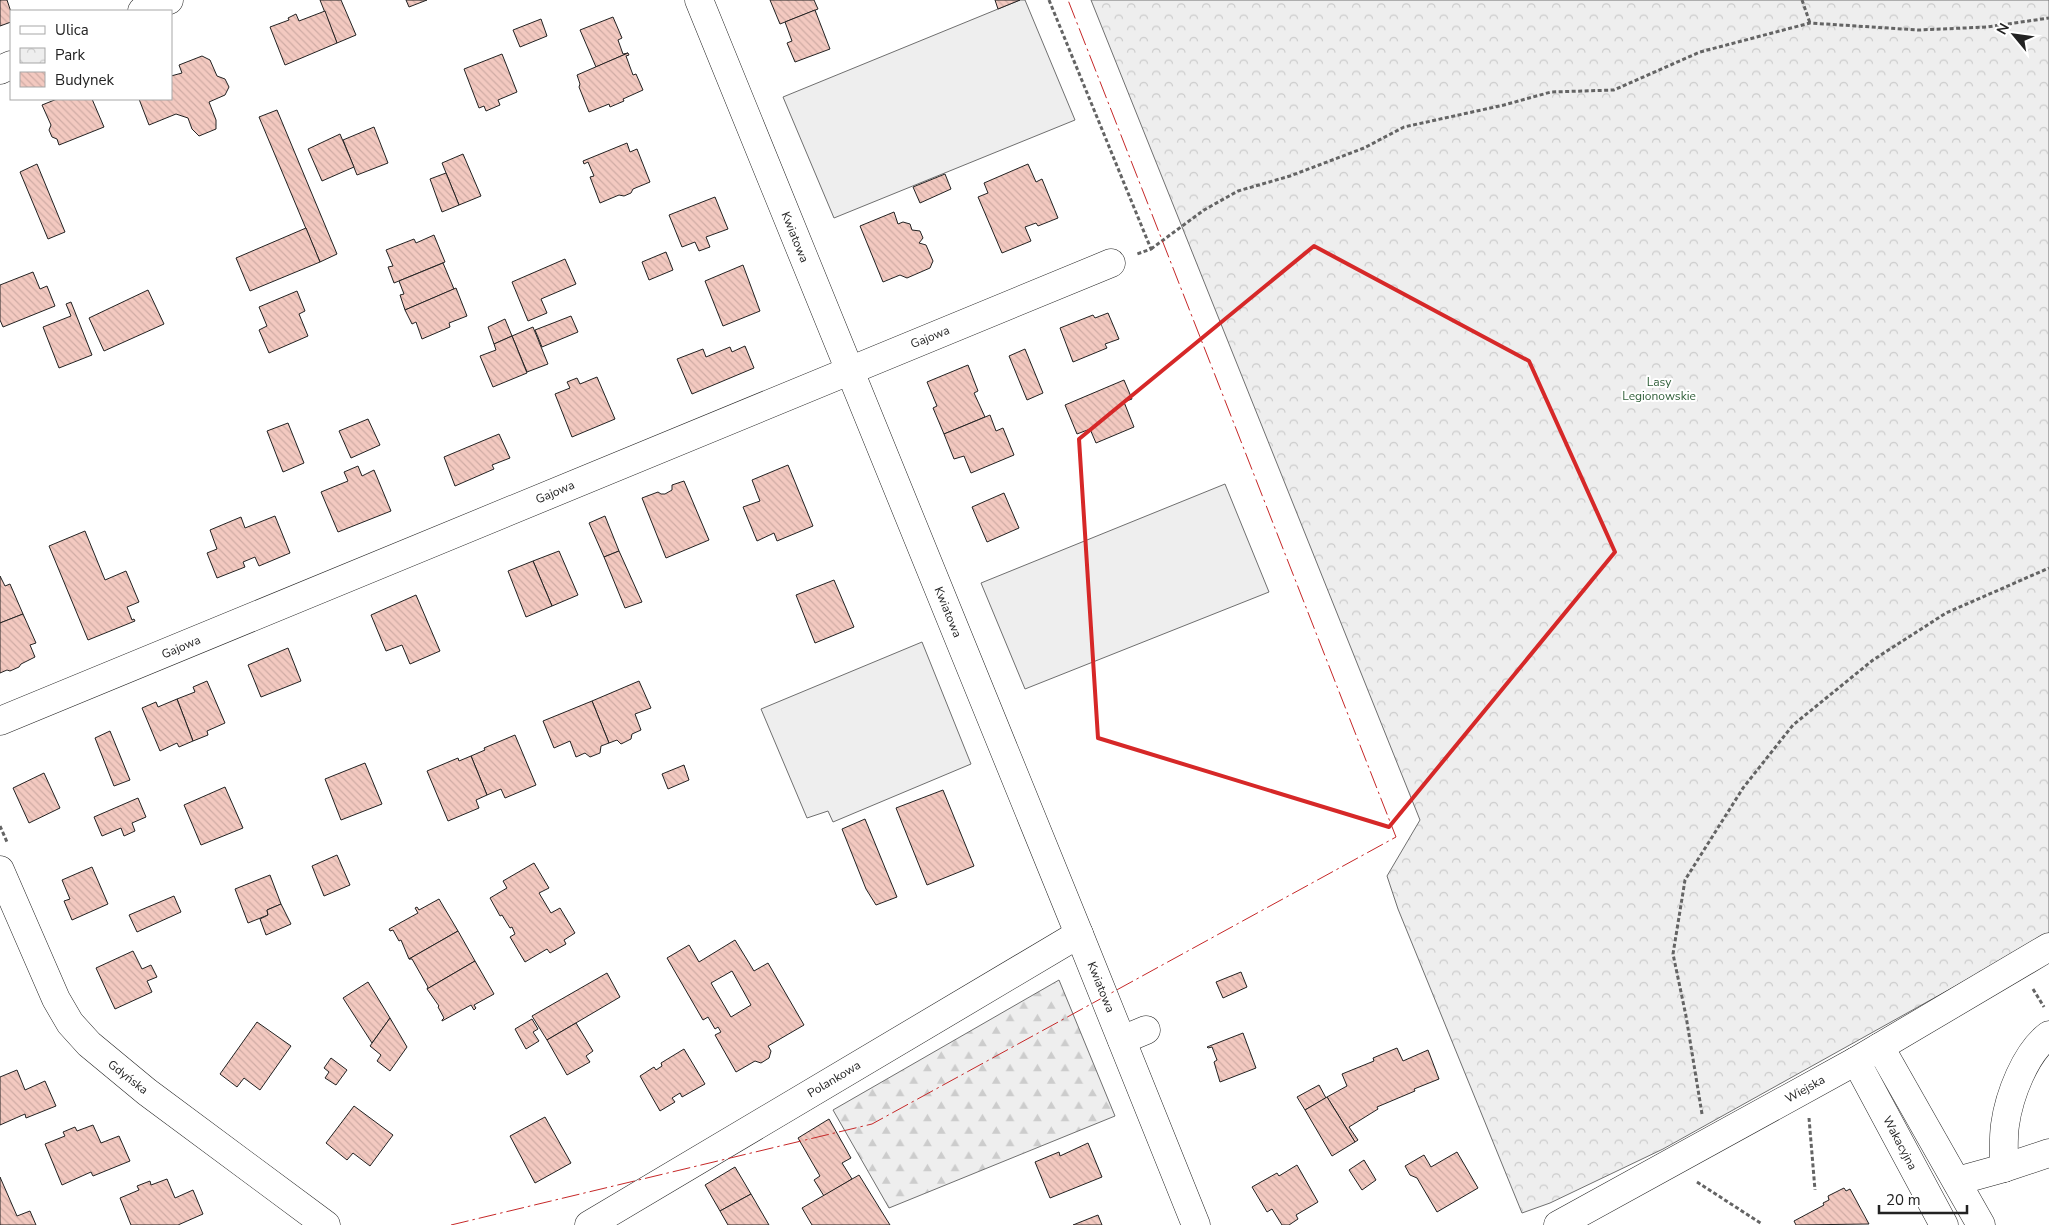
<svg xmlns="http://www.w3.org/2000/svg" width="2049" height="1225" font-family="'Nunito Sans',sans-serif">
  <defs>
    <pattern id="forest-firs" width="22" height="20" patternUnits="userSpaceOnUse" patternTransform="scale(1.25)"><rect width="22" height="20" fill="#eee"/><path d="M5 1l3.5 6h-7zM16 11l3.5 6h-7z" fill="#ccc"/></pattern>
    <pattern id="park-crowns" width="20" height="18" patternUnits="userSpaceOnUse" patternTransform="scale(1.25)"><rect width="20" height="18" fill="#eee"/><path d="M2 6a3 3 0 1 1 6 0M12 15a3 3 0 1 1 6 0" fill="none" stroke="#ccc"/></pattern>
    <pattern id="building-back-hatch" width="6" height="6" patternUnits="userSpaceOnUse" patternTransform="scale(1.25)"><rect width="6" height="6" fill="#f3c9c0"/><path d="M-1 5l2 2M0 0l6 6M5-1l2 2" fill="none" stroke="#d0aca5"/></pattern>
  </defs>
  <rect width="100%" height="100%" fill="#fff"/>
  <g fill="#eee" stroke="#6f6f6f">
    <path d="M 1020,0 L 1025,0 L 1075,120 L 834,218 L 783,97 Z"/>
    <path d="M 1225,484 L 1269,592 L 1025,689 L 981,583 Z"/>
    <path d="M 922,642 L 971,764 L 833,822 L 828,811 L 807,818 L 761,709 Z"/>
  </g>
  <path fill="url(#forest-firs)" stroke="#6f6f6f" d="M 1059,980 L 1115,1116 L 889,1208 L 833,1110 Z"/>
  <path fill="url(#park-crowns)" stroke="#6f6f6f" d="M 1091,0 L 2049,0 L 2049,934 L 1663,1149 L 1550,1203 L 1522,1213 L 1398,909 L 1387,876 L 1420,820 Z"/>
  <g fill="url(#building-back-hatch)" stroke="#222" fill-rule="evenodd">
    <path d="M 0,0 L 7,0 L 11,12 L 11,22 L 0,26 Z"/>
    <path d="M 320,0 L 341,0 L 356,35 L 337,43 Z"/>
    <path d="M 406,0 L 427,0 L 409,7 Z"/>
    <path d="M 770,0 L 814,0 L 818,9 L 780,24 Z"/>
    <path d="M 995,0 L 1020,0 L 998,9 Z"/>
    <path d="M 815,10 L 830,49 L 795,62 L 787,43 L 792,41 L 785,22 Z"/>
    <path d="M 325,11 L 337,43 L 285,65 L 270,27 L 289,20 L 288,18 L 296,14 L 299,21 Z"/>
    <path d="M 613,17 L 622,38 L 618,40 L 623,54 L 628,53 L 596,67 L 580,30 Z"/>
    <path d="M 541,19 L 547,36 L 520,47 L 513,30 Z"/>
    <path d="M 628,53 L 629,55 L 626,56 L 633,75 L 636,74 L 643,90 L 623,99 L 624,101 L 610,107 L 609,104 L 589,112 L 579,87 L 580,84 L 577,75 Z"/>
    <path d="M 502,54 L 517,92 L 498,100 L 500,105 L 486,111 L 484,106 L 479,108 L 464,69 Z"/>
    <path d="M 202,56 L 210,60 L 217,76 L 225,79 L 229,87 L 225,95 L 209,102 L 216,120 L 216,129 L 199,136 L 192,129 L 188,118 L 176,114 L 149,125 L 139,99 L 171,99 L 171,76 L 182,73 L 179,65 Z"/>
    <path d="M 57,99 L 92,99 L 104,127 L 59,145 L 57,139 L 52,137 L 49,130 L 51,125 L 42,105 Z"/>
    <path d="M 277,110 L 337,254 L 320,262 L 259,117 Z"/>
    <path d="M 374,127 L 388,163 L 357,175 L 343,140 Z"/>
    <path d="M 340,134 L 354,167 L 322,181 L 308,149 Z"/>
    <path d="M 627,143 L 630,152 L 637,149 L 650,182 L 633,189 L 631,193 L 624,196 L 619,195 L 600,203 L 590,177 L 594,176 L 588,162 L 584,164 L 583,161 Z"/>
    <path d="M 463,154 L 481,196 L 459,205 L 442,163 Z"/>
    <path d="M 37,164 L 65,232 L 48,239 L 20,172 Z"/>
    <path d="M 1028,164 L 1036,182 L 1042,179 L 1058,218 L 1038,226 L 1036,223 L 1025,227 L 1031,241 L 1002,253 L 978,197 L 988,193 L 984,183 Z"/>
    <path d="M 446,173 L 459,205 L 442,212 L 430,179 Z"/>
    <path d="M 945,174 L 951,189 L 920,203 L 913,187 Z"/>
    <path d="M 715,197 L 728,229 L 706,237 L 710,247 L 699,251 L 695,242 L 682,247 L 669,215 Z"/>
    <path d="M 894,212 L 898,224 L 903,222 L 910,224 L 912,230 L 920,231 L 923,238 L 919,243 L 926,245 L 933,261 L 930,268 L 907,278 L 900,275 L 883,282 L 860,226 Z"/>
    <path d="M 306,228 L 320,262 L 250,291 L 236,258 Z"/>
    <path d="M 434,235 L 445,262 L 394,283 L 388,267 L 393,266 L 386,250 L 414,239 L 416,243 Z"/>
    <path d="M 666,252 L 673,270 L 649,280 L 642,262 Z"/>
    <path d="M 565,259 L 576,284 L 541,299 L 547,313 L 528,321 L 512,282 Z"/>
    <path d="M 443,263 L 454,289 L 405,310 L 400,295 L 404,294 L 399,281 Z"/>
    <path d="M 743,265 L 760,311 L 723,326 L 705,281 Z"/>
    <path d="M 33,272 L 40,289 L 47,286 L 55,306 L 3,327 L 0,320 L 0,285 Z"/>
    <path d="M 456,288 L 467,316 L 449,323 L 450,327 L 422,339 L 416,322 L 412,324 L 405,310 Z"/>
    <path d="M 148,290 L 164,324 L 104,351 L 89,318 Z"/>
    <path d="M 297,291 L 305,311 L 299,314 L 308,336 L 269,353 L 259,330 L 267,326 L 259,307 Z"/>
    <path d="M 71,302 L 92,355 L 59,368 L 43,327 L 71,316 L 66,304 Z"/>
    <path d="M 1108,313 L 1119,339 L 1105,344 L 1107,348 L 1073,362 L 1060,328 L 1093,315 L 1095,318 Z"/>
    <path d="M 571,316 L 578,332 L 542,347 L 535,330 Z"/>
    <path d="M 505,319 L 512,336 L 494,344 L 488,327 Z"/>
    <path d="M 533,327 L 548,364 L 527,372 L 512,336 Z"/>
    <path d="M 512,336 L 527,373 L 493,387 L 480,356 L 496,350 L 494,344 Z"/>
    <path d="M 745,346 L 754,368 L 692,394 L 677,359 L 703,349 L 706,357 L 730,347 L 732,352 Z"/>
    <path d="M 1025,349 L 1043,393 L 1027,400 L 1009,356 Z"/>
    <path d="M 968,365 L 978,391 L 974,393 L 985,417 L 944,434 L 933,408 L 937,406 L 927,382 Z"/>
    <path d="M 597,377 L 615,419 L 572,437 L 555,394 L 570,388 L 567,382 L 577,378 L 580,384 Z"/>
    <path d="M 1124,380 L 1132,399 L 1124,402 L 1134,427 L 1096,443 L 1090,429 L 1077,434 L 1065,405 Z"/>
    <path d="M 990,415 L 996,431 L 1003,428 L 1014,455 L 971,473 L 964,456 L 954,459 L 944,434 Z"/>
    <path d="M 368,419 L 380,445 L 351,458 L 339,431 Z"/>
    <path d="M 288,423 L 304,463 L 283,472 L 267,431 Z"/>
    <path d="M 499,434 L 510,458 L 492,465 L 494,469 L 455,486 L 444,457 Z"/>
    <path d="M 788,465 L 813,526 L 777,541 L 774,533 L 757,541 L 743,507 L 760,501 L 752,480 Z"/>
    <path d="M 358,466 L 362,476 L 374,470 L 391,511 L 338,532 L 321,492 L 348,481 L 344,472 Z"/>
    <path d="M 684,481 L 709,540 L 666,558 L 642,498 L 658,492 L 661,494 L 665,494 L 672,490 L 672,485 Z"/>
    <path d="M 1004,493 L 1019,528 L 987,542 L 972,507 Z"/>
    <path d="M 275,516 L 290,553 L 259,566 L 255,557 L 243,562 L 245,567 L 217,578 L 207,553 L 217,549 L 210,530 L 241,517 L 245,528 Z"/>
    <path d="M 605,516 L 619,551 L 604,557 L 589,523 Z"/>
    <path d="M 85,531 L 105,580 L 126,571 L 139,602 L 127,607 L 132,620 L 134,619 L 135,621 L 88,640 L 49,546 Z"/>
    <path d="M 559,551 L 578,595 L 552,606 L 533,561 Z"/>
    <path d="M 619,551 L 642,602 L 625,608 L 604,557 Z"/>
    <path d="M 533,561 L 552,606 L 526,617 L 508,571 Z"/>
    <path d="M 0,576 L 5,586 L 10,584 L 23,614 L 0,623 Z"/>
    <path d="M 834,580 L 854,627 L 815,643 L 796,595 Z"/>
    <path d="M 416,595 L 440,651 L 410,664 L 402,645 L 386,651 L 371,615 Z"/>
    <path d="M 23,614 L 36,643 L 30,645 L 35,657 L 21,664 L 19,667 L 10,671 L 7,670 L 0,673 L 0,623 Z"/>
    <path d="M 288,648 L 301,681 L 261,697 L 248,665 Z"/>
    <path d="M 207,681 L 225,723 L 207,731 L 208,735 L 193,741 L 177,699 L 195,692 L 193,687 Z"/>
    <path d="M 639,681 L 651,708 L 635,714 L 641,730 L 632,734 L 631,739 L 621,744 L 617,740 L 609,743 L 592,701 Z"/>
    <path d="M 177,699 L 193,741 L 179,747 L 177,743 L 160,751 L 142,708 L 156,702 L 158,707 Z"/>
    <path d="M 592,701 L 609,743 L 601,746 L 600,753 L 590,757 L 585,753 L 576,757 L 570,741 L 554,748 L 543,721 Z"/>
    <path d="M 110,731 L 130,780 L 114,786 L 95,738 Z"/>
    <path d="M 515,735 L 536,785 L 505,798 L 501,789 L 487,795 L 471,756 L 485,750 L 484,748 Z"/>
    <path d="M 471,756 L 487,795 L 476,800 L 479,808 L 448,821 L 427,771 L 458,758 L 459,761 Z"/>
    <path d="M 365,763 L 382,804 L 341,820 L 325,779 Z"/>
    <path d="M 684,765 L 689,780 L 668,789 L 662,774 Z"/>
    <path d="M 44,773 L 60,808 L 29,823 L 13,788 Z"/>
    <path d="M 225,787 L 243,828 L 201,845 L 184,805 Z"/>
    <path d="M 943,790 L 974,866 L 927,885 L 896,808 Z"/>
    <path d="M 138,798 L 146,817 L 132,823 L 135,831 L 124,836 L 121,828 L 102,836 L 94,817 Z"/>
    <path d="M 865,819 L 897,897 L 876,905 L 866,889 L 842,829 Z"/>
    <path d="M 337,855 L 350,885 L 324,896 L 312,866 Z"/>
    <path d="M 534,863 L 549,888 L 539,893 L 551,913 L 560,908 L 575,933 L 564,940 L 566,944 L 550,953 L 547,949 L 525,962 L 510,937 L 515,934 L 512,927 L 510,928 L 502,915 L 500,916 L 490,898 L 507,888 L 503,881 Z"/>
    <path d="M 92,867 L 108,904 L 72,920 L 64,901 L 70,899 L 62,880 Z"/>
    <path d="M 270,875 L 281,904 L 267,910 L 268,915 L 248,923 L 235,889 Z"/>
    <path d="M 174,896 L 181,912 L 137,932 L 129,915 Z"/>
    <path d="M 439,899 L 458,931 L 409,959 L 401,940 L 399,941 L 393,930 L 390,931 L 389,929 L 418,913 L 415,908 L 417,907 L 419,910 Z"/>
    <path d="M 281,904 L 291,924 L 266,935 L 260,919 L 268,915 L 267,910 Z"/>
    <path d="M 458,931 L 475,961 L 427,989 L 428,987 L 412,959 L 409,959 Z"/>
    <path d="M 735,940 L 754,971 L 768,963 L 804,1025 L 768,1046 L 771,1051 L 769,1058 L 761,1063 L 755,1061 L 736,1072 L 715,1035 L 721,1032 L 718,1027 L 715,1029 L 708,1017 L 703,1020 L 667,958 L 689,945 L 699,962 ZM 732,971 L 751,1005 L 731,1017 L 711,983 Z"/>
    <path d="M 133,951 L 142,969 L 151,965 L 157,977 L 147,981 L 152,992 L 115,1009 L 96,968 Z"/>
    <path d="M 475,961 L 494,994 L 474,1005 L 476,1008 L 474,1010 L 471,1005 L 442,1021 L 442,1020 L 444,1018 L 438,1007 L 439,1006 L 427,989 Z"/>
    <path d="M 1241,972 L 1247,987 L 1223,998 L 1216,982 Z"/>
    <path d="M 607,973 L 620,997 L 547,1040 L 532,1016 Z"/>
    <path d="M 368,982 L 390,1018 L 372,1043 L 343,998 Z"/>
    <path d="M 390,1018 L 407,1047 L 390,1071 L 377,1061 L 381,1055 L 370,1046 Z"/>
    <path d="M 532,1019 L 538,1029 L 533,1032 L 539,1041 L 526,1049 L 515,1029 Z"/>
    <path d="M 257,1022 L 291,1046 L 260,1090 L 244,1078 L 237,1087 L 220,1074 Z"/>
    <path d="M 576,1023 L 593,1051 L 586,1056 L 590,1062 L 567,1075 L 547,1040 Z"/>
    <path d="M 1243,1033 L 1256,1068 L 1220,1082 L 1214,1062 L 1217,1060 L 1212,1047 L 1208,1048 L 1207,1047 Z"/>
    <path d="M 1397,1048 L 1403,1061 L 1428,1050 L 1439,1079 L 1414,1089 L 1415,1091 L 1377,1107 L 1378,1109 L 1349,1127 L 1358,1140 L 1355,1142 L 1327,1097 L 1347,1086 L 1342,1074 L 1374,1061 L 1373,1058 Z"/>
    <path d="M 684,1049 L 705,1084 L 682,1097 L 680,1093 L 672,1098 L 675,1102 L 660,1111 L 640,1076 L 654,1067 L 656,1070 L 662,1066 L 661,1063 Z"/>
    <path d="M 331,1058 L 347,1070 L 336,1085 L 325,1078 L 329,1072 L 324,1068 Z"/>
    <path d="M 17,1070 L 25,1090 L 45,1081 L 56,1106 L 26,1118 L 25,1114 L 0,1125 L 0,1077 Z"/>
    <path d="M 1319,1085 L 1326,1098 L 1305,1110 L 1297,1097 Z"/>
    <path d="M 1327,1097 L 1355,1142 L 1332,1156 L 1305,1110 Z"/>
    <path d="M 354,1106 L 393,1135 L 370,1166 L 353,1153 L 347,1160 L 326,1143 Z"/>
    <path d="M 545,1117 L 571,1163 L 535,1183 L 510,1136 Z"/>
    <path d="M 829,1119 L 851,1158 L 842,1163 L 852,1179 L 824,1196 L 814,1180 L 820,1176 L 798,1138 Z"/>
    <path d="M 93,1125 L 101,1143 L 119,1136 L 130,1161 L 93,1176 L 91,1172 L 62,1185 L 45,1144 L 65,1136 L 63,1132 L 75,1127 L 77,1131 Z"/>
    <path d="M 1088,1143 L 1102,1177 L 1050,1198 L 1035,1162 L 1059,1152 L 1060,1156 Z"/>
    <path d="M 1457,1152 L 1478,1188 L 1437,1212 L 1417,1178 L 1410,1175 L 1405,1166 L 1424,1155 L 1431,1167 Z"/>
    <path d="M 1364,1160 L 1376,1180 L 1362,1190 L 1349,1170 Z"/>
    <path d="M 1297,1165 L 1318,1202 L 1296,1215 L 1298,1219 L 1289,1225 L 1282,1225 L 1272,1209 L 1267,1212 L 1252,1187 L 1277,1173 L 1279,1176 Z"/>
    <path d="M 735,1167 L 751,1194 L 720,1211 L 705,1185 Z"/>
    <path d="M 859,1175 L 890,1225 L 812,1225 L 802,1208 Z"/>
    <path d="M 0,1177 L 17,1216 L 30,1211 L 36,1225 L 0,1225 Z"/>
    <path d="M 167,1179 L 175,1198 L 193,1190 L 203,1214 L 178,1225 L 131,1225 L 120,1198 L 139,1190 L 137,1186 L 150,1181 L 151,1185 Z"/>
    <path d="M 1844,1188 L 1846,1191 L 1850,1189 L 1869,1224 L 1796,1225 L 1794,1221 L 1824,1205 L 1823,1203 L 1829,1200 L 1828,1196 Z"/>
    <path d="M 751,1194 L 769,1225 L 728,1225 L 720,1211 Z"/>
    <path d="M 1098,1215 L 1102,1225 L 1073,1225 Z"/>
  </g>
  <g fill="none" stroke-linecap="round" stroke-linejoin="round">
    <defs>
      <g id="minor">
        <path d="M 699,0 L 1079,934 L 1196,1225"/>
        <path d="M 142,11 L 169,0"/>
        <path d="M 0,70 L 11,65"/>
        <path d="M 0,721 L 1111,263"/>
        <path d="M 0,870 L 56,999 L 70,1023 L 89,1044 L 147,1092 L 326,1225"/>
        <path d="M 1122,1040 L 1146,1030"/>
        <path d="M 1880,1047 L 1981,1225"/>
        <path d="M 1856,1061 L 1944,1225"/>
        <path d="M 2004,1168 C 2004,1154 2003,1139 2005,1125 C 2009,1096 2025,1053 2049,1035"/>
        <path d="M 1957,1181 L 2004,1168 L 2049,1153"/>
        <path d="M 589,1225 L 1079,934"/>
        <path d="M 1558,1225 L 1856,1061 L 2049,947"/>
      </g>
    </defs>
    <use href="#minor" stroke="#222" stroke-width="29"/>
    <g stroke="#646464" stroke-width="3" stroke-dasharray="4 2.5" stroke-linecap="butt">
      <path d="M 1049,0 L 1151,249 L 1137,254"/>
      <path d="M 1802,0 L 1810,23"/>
      <path d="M 1151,249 L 1204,210 L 1238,191 L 1290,176 L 1364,148 L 1404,127 L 1504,105 L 1551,92 L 1614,90 L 1700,52 L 1810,23 L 1919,30 L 1987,27 L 2049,18"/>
      <path d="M 0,826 L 7,842"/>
      <path d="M 2033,989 L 2044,1007"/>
      <path d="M 1702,1114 L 1686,1016 L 1673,954 L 1685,880 L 1743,788 L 1793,725 L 1873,660 L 1946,613 L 2049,568"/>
      <path d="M 1809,1118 L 1815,1190"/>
      <path d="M 1697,1182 L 1762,1224"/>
    </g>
    <use href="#minor" stroke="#fff" stroke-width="28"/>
    <path stroke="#c62828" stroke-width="1" stroke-dasharray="18 4 2.5 4" stroke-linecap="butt" d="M 451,1225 L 872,1124 L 1396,837 L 1068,0"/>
  </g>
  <path fill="none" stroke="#d62828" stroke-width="4" stroke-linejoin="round" d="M 1314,246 L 1529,361 L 1615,552 L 1389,827 L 1098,738 L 1079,439 Z"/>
  <g text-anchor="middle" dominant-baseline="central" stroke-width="4" stroke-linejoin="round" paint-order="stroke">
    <g font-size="12" fill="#222" stroke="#fff">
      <text transform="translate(795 237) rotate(68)">Kwiatowa</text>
      <text transform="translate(930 337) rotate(-22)">Gajowa</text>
      <text transform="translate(555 492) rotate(-23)">Gajowa</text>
      <text transform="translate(948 612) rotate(68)">Kwiatowa</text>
      <text transform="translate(181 647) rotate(-23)">Gajowa</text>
      <text transform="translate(1101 987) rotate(68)">Kwiatowa</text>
      <text transform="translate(128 1077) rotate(38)">Gdyńska</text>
      <text transform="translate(834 1079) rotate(-31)">Polankowa</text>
      <text transform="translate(1805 1089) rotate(-29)">Wiejska</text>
      <text transform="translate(1900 1143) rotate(62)">Wakacyjna</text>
    </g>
    <g font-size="12" fill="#2f5e38" stroke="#fff">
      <text x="1659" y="382">Lasy<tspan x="1659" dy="14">Legionowskie</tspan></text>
    </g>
  </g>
  <rect x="10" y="10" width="162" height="90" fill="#ffffff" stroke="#a7a7a7"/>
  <rect x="20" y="26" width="25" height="8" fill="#ffffff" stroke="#a7a7a7"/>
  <text x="55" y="35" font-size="15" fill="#222222">Ulica</text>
  <rect x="20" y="48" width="25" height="15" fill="url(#park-crowns)" stroke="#a7a7a7"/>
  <text x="55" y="60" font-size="15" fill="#222222">Park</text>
  <rect x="20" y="72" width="25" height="15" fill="url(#building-back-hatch)" stroke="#a7a7a7"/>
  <text x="55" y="85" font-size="15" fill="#222222">Budynek</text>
  <g transform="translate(2014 35) rotate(299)" stroke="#ffffff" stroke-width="4" paint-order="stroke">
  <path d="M0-4L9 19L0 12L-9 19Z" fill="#222222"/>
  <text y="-8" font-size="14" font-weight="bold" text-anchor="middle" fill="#222222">N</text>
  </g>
  <path d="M1879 1205v8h88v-8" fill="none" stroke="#222222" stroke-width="2.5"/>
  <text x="1886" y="1205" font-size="15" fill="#222222" stroke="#ffffff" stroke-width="4" paint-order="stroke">20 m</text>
</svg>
